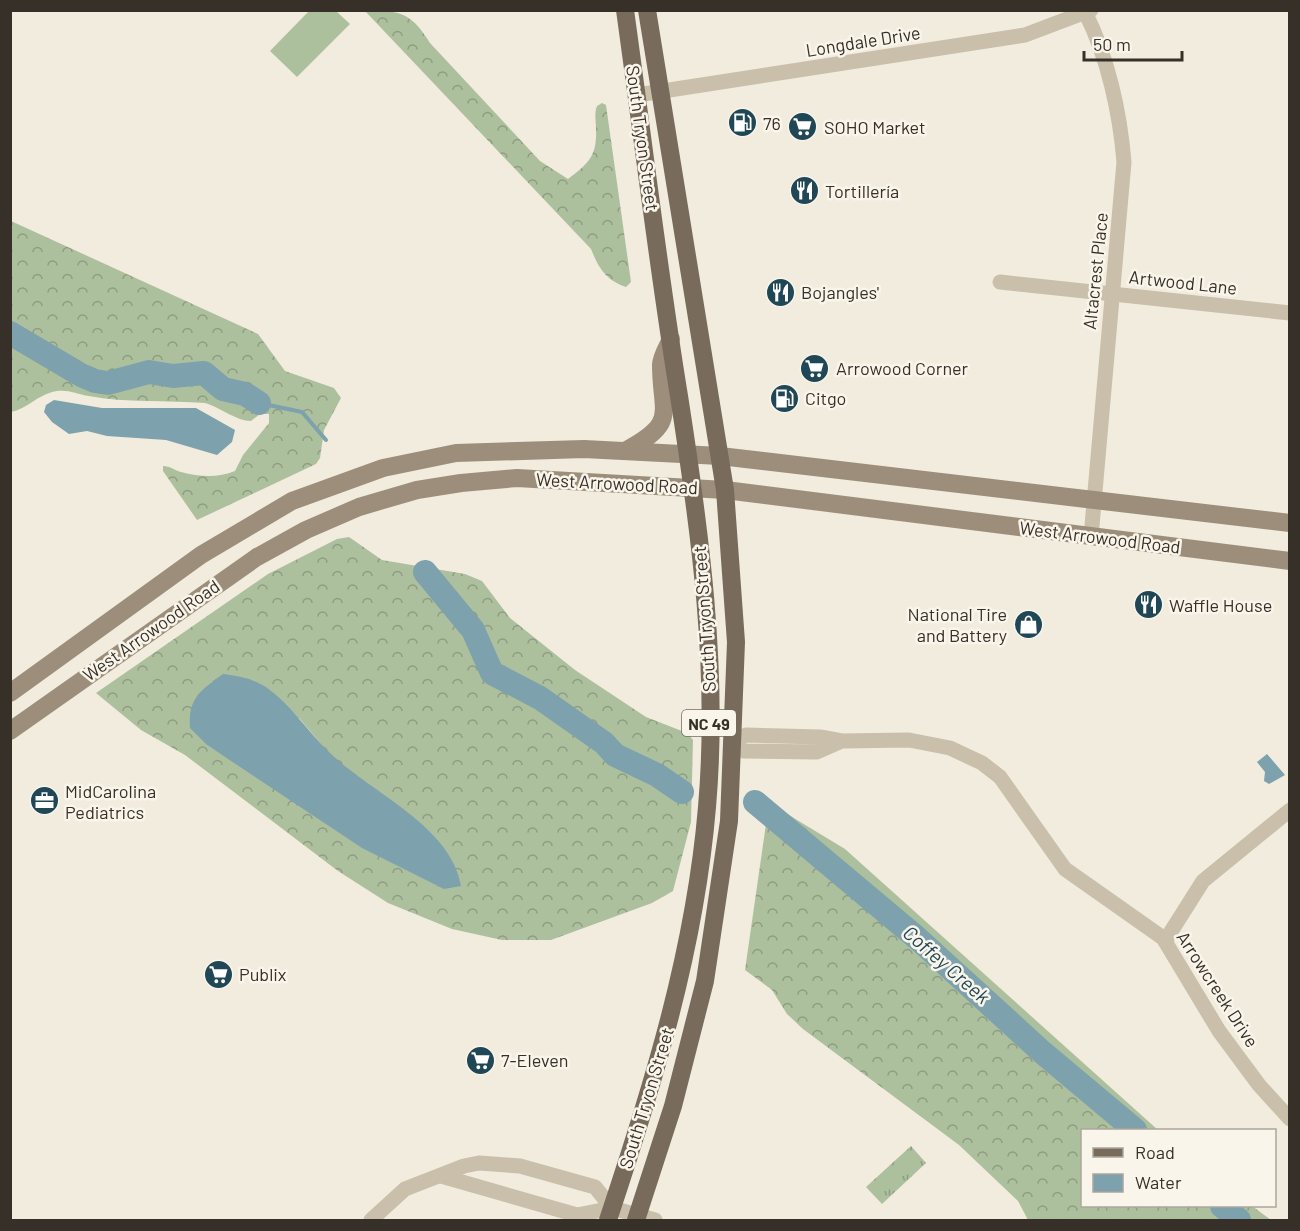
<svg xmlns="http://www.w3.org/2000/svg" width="1300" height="1231" font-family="Barlow,sans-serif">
  <defs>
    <pattern id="forest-crowns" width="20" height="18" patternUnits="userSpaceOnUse" patternTransform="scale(1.5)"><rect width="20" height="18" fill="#adc09e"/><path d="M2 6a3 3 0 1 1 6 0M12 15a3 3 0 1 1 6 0" fill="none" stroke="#8e9c81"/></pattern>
    <pattern id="park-tufts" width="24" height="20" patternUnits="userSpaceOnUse" patternTransform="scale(1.5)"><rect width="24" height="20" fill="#adc09e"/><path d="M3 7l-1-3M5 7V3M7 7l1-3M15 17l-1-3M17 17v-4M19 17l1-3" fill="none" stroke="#8e9c81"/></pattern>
  </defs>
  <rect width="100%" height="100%" fill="#f1ecdd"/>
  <path fill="#adc09e" d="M 309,11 L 336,11 L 350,24 L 297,77 L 270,51 Z"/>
  <g fill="url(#forest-crowns)" fill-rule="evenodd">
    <path d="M 365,11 C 399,10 411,12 430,43 L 540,161 L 568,179 C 589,163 597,156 596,129 C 596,121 594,113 597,106 L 602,103 L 606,105 L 631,282 L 626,287 C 606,280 599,269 591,249 Z"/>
    <path d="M 11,221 L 258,334 L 285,371 L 334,388 L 341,398 L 324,430 L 320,458 L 316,464 L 197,520 L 163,471 L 163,466 C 170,466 174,470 181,472 C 200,477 218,478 235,471 L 243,455 L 269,423 L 269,414 L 260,414 L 251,421 C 236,421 222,408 205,403 C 168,400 125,403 89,396 C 76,394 66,388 52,392 C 37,396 26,409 11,412 Z"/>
    <path d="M 349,537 L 382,560 L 465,574 L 482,581 L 510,618 L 575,670 L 646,717 L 687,733 L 693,740 L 691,822 L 673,891 L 652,903 L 551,940 L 502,940 L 452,929 L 388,903 L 338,871 L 185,755 L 141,730 L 96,693 L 268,574 L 337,539 ZM 299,718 L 327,751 L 229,759 L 207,745 Z"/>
    <path d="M 769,803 L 845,849 L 1158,1130 L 1082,1130 L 1082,1206 L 1252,1206 L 1271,1220 L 1028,1220 L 1018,1201 L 959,1145 L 803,1029 L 787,1014 L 772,990 L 745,970 Z"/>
  </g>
  <path fill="url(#park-tufts)" d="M 911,1146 L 926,1163 L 882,1204 L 866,1187 Z"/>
  <g fill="#7da1ad">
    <path d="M 54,400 L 102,408 L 196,408 L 235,430 L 232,442 L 217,455 L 166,440 L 107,436 L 87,431 L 69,434 L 52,422 L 44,412 L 46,405 Z"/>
    <path d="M 223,674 C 239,676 251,678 266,687 C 290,704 306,729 326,749 C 366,791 451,824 461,886 L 444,889 L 362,848 L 207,745 L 190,728 C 188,698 200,691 223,674 Z"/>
    <path d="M 1267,754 L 1285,775 L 1269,784 L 1264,781 L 1265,772 L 1257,762 Z"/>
  </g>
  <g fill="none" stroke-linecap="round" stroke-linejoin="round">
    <path stroke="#7da1ad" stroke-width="4" d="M 259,403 L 302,412 L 326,440"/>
    <g stroke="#7da1ad" stroke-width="24">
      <path d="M 10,333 L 81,375 L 95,381 L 108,383 L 149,372 L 173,376 L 204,373 L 223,389 L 245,394 L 259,403"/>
      <path d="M 425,572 L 473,630 L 492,673 L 540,698 L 604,743 L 615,755 L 657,775 L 682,792"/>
      <path d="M 755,802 L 917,938 L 1042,1052 L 1135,1130"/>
      <path d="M 1222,1206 L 1239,1220"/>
    </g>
    <g stroke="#c9bfaa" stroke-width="15">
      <path d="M 1086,14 C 1108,58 1120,113 1124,162 L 1091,537"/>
      <path d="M 637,95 L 1025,35 L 1091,10"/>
      <path d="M 1000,282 L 1290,313"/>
      <path d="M 842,741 L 817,752 L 744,751 L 731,742 L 746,735 L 820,737 L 842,741 L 909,740 L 950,748 L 982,763 L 1000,777 L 1065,869 L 1163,938 L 1219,1031 L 1259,1085 L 1290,1119"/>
      <path d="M 1165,941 L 1203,881 L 1290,810"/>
      <path d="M 441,1176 L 577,1215 L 612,1208 L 655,1220"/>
      <path d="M 371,1220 L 405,1189 L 464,1166 L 479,1163 L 520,1166 L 595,1187 L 612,1208"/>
    </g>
    <g stroke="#9d8e7b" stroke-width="18">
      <path d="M 625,451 C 679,422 661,414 661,365 C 661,357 668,346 671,339"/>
      <path d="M 10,693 L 201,555 L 292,501 L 383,468 L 456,453 L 584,449 L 720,456 L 1290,523"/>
      <path d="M 10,731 L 257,557 L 306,530 L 359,507 L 417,490 L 461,483 L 517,478 L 725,490 L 1290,561"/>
    </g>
    <g stroke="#786b5b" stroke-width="18">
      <path d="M 608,1220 C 653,1085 695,950 707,807 C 719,670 700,531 679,396 C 658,268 643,139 625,10"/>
      <path d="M 636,1220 L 673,1106 L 705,981 L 729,821 L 736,642 L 725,490 L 647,10"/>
    </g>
  </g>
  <defs>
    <symbol id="fuel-disc" viewBox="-11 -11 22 22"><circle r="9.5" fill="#204756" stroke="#f9f5ea"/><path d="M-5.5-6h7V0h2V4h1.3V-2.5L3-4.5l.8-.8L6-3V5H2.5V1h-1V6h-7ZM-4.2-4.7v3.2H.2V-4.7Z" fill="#fff"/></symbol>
    <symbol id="supermarket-disc" viewBox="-11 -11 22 22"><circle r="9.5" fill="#204756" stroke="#f9f5ea"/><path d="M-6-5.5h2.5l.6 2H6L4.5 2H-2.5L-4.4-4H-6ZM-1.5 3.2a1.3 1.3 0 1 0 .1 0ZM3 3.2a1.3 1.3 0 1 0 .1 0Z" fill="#fff"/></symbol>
    <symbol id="restaurant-disc" viewBox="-11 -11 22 22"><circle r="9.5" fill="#204756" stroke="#f9f5ea"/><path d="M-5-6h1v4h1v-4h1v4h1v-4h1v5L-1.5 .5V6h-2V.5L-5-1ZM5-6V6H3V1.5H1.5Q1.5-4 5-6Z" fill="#fff"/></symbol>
    <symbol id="shop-disc" viewBox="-11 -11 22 22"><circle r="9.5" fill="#204756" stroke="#f9f5ea"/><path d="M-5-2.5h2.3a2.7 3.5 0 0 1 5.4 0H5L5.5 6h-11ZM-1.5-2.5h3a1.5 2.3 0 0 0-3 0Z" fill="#fff"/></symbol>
    <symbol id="office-disc" viewBox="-11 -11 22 22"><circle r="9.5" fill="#204756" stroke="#f9f5ea"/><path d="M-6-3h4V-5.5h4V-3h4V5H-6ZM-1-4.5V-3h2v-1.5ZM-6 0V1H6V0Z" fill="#fff"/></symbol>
  </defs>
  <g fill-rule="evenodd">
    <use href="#fuel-disc" x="726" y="106" width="33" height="33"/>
    <use href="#supermarket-disc" x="786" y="110" width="33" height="33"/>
    <use href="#restaurant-disc" x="788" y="174" width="33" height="33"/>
    <use href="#restaurant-disc" x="764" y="276" width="33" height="33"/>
    <use href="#supermarket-disc" x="798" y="352" width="33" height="33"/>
    <use href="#fuel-disc" x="768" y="382" width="33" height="33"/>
    <use href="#restaurant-disc" x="1132" y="588" width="33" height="33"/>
    <use href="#shop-disc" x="1012" y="608" width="33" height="33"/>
    <use href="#office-disc" x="28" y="784" width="33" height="33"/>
    <use href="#supermarket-disc" x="202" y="958" width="33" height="33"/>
    <use href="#supermarket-disc" x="464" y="1044" width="33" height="33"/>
  </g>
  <g text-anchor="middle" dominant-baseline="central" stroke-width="5" stroke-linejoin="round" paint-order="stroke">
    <rect fill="#f9f5ea" stroke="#716b63" stroke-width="1.5" x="682" y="710" width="54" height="26" rx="4.5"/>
    <g font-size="16" font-weight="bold" fill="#373029">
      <text x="709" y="723">NC 49</text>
    </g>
    <g font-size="18" fill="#373029" stroke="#f9f5ea">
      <text transform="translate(863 41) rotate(-9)">Longdale Drive</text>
      <text transform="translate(643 138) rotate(82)">South Tryon Street</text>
      <text transform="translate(1095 271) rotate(-84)">Altacrest Place</text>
      <text transform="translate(1183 282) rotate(6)">Artwood Lane</text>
      <text transform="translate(617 483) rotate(3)">West Arrowood Road</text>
      <text transform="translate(1100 537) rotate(7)">West Arrowood Road</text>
      <text transform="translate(704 619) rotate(-94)">South Tryon Street</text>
      <text transform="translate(151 630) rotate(-35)">West Arrowood Road</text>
      <text transform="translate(1218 989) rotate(57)">Arrowcreek Drive</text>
      <text transform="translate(646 1098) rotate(-73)">South Tryon Street</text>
    </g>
    <g font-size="18" fill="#373029" stroke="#f9f5ea" text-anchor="start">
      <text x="763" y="123">76</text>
      <text x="824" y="127">SOHO Market</text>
      <text x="825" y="191">Tortillería</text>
      <text x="801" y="292">Bojangles'</text>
      <text x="836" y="368">Arrowood Corner</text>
      <text x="805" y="398">Citgo</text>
      <text x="1169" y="605">Waffle House</text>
      <text x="1007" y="614" text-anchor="end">National Tire<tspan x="1007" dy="21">and Battery</tspan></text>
      <text x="65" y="791">MidCarolina<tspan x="65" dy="21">Pediatrics</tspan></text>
      <text x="239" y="974">Publix</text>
      <text x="501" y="1060">7-Eleven</text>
    </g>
    <g font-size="20" font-style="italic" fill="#204756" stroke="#f9f5ea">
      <text transform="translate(947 964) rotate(41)">Coffey Creek</text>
    </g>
  </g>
  <rect width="1300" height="1231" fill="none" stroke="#373029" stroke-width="24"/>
  <rect x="1081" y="1129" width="195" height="78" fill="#f9f5ea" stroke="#aba69d" stroke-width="1.5"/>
  <rect x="1093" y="1148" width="30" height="9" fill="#786b5b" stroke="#aba69d" stroke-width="1.5"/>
  <text x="1135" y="1159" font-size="18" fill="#373029">Road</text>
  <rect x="1093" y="1174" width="30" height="18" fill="#7da1ad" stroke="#aba69d" stroke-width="1.5"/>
  <text x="1135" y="1189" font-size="18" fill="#373029">Water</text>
  <path d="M1084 51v9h98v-9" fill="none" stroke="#373029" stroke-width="3"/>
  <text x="1093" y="51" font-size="18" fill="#373029" stroke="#f9f5ea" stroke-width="4.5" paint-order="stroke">50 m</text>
</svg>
